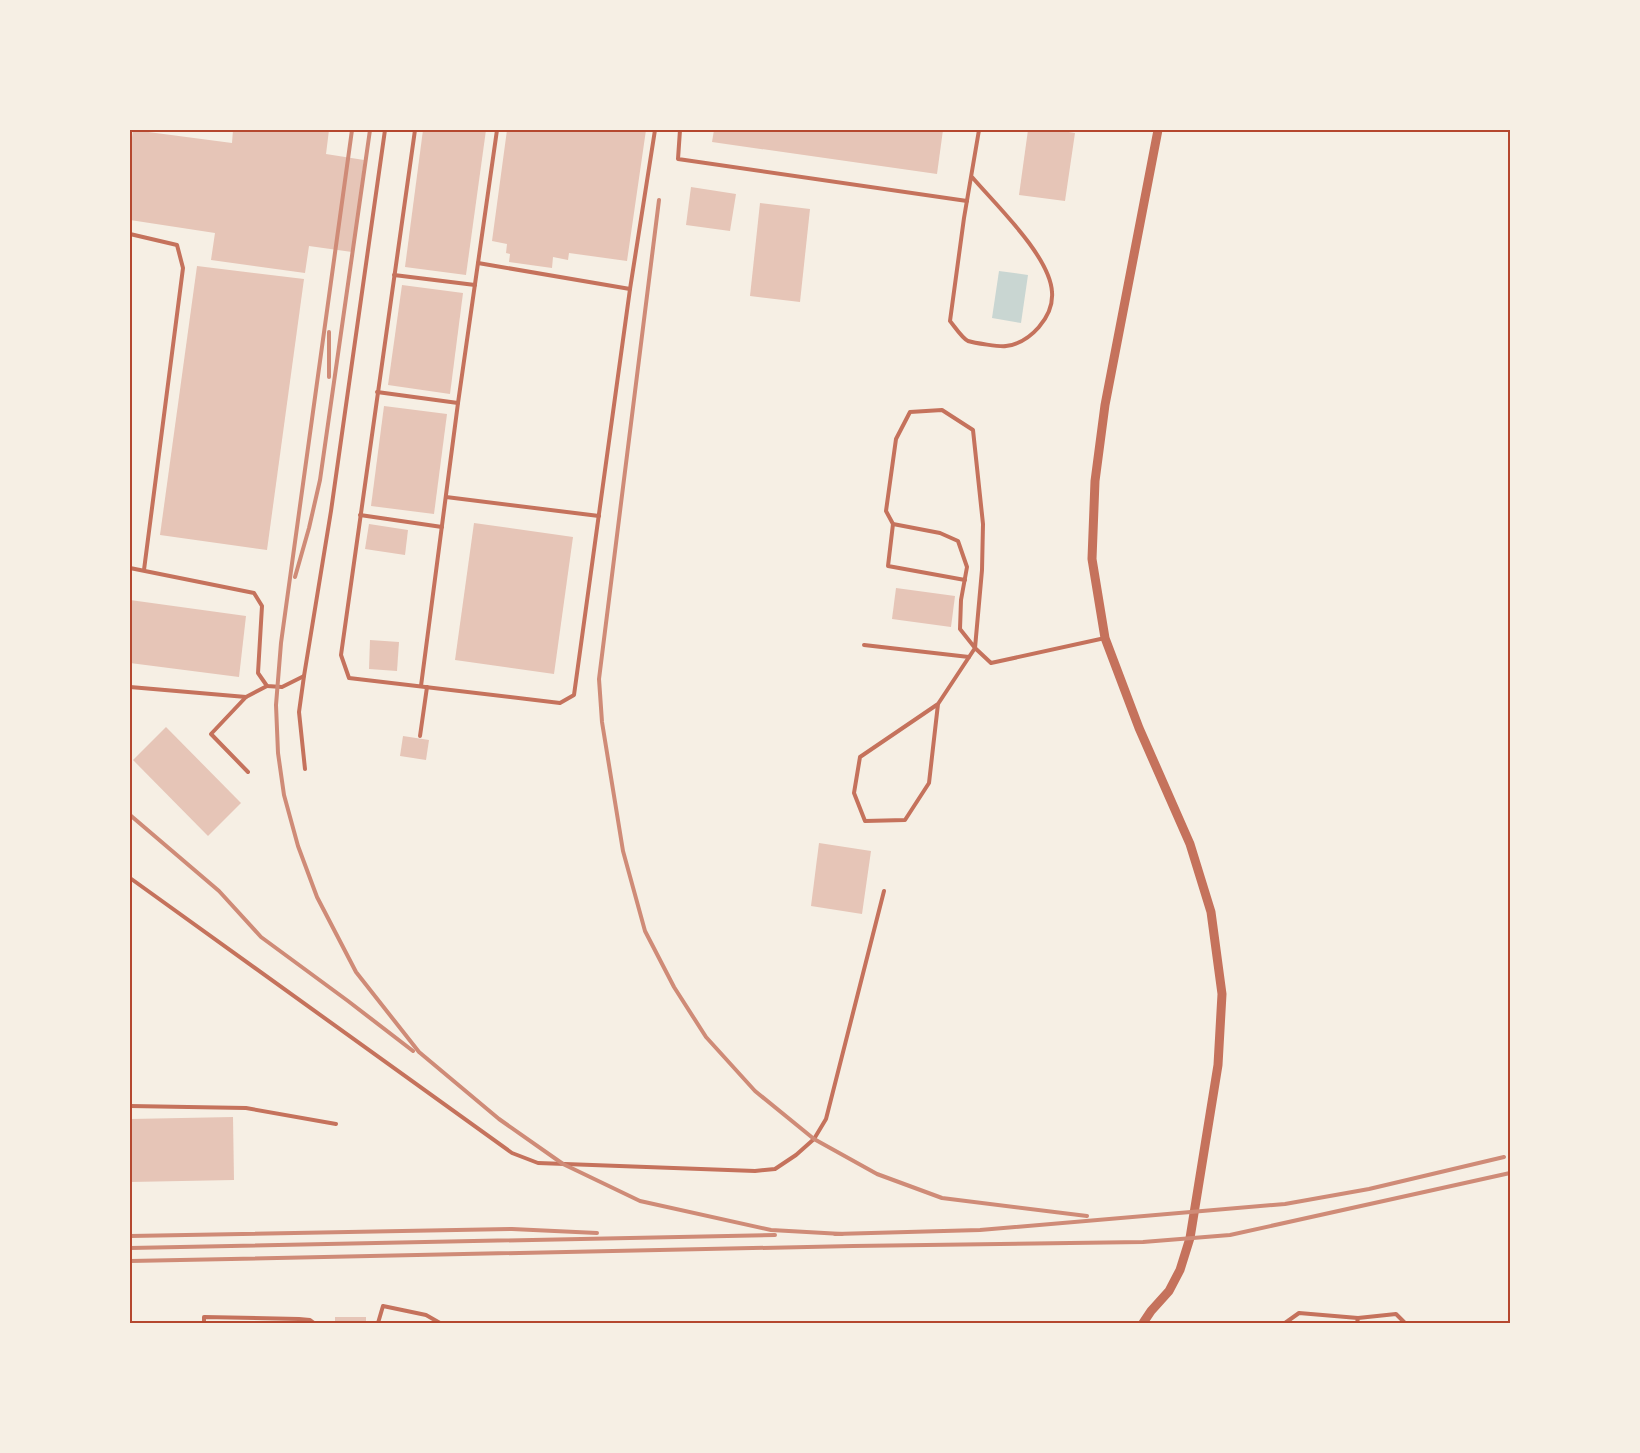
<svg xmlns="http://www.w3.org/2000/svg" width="1640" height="1453" font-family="'Crimson Pro',serif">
  <rect width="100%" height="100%" fill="#f6efe4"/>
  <path fill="#c9d6d2" d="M 999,271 L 1028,275 L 1021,323 L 992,318 Z"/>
  <g fill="#e6c5b7">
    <path d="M 133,130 L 232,143 L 233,130 L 329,130 L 326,154 L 364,160 L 352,252 L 309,246 L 305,273 L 211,260 L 215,233 L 130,220 L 130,152 Z"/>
    <path d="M 423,130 L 486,130 L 466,275 L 405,267 Z"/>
    <path d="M 507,130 L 646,130 L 627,261 L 569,253 L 568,260 L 553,257 L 552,268 L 509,262 L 510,254 L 506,253 L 507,244 L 492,241 Z"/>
    <path d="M 714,130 L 943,130 L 937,174 L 712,142 Z"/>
    <path d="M 1028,130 L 1056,130 L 1075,133 L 1065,201 L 1019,195 Z"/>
    <path d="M 691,187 L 736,194 L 730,231 L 686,225 Z"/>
    <path d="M 760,203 L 810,209 L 800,302 L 750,296 Z"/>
    <path d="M 197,266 L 304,279 L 267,550 L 160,535 Z"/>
    <path d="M 402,285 L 463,293 L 450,394 L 388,385 Z"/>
    <path d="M 384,406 L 447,414 L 434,514 L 371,506 Z"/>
    <path d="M 474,523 L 573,537 L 554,674 L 455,660 Z"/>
    <path d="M 369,524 L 408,530 L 405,555 L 365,549 Z"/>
    <path d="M 896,588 L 955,596 L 951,627 L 892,619 Z"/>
    <path d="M 130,600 L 246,616 L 239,677 L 130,663 Z"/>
    <path d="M 370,640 L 399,642 L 397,671 L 369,669 Z"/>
    <path d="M 166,727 L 241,803 L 208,836 L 133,760 Z"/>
    <path d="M 403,736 L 429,740 L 426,760 L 400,756 Z"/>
    <path d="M 819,843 L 871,851 L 862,914 L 811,906 Z"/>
    <path d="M 233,1117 L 234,1180 L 130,1182 L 130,1119 Z"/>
    <rect x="335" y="1317" width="31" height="6"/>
  </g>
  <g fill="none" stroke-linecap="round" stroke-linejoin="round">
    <g stroke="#c5725c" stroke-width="4">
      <path d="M 415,130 L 341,655 L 349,678 L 560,703 L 574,695 L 630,289 L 655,130"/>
      <path d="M 680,130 L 678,159 L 967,201"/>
      <path d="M 972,177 C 995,204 1050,256 1052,292 C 1054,317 1030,343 1006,346 C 1000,347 974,343 968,341 C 962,338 955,327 950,321 L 964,218 L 979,130"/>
      <path d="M 130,234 L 177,245 L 183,268 L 144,570"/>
      <path d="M 478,263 L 630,289"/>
      <path d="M 394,275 L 475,285"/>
      <path d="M 377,392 L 458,403"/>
      <path d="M 446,497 L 599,516"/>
      <path d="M 360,515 L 442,527"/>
      <path d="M 893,524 L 888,566 L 965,580"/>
      <path d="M 130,568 L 254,593 L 262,606 L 258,673 L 267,686 L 282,687 L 304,676 L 331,511 L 385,130"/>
      <path d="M 864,645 L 969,657"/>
      <path d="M 304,676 L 299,712 L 305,769"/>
      <path d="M 421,686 L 458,403 L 497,130"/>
      <path d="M 130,687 L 246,697 L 267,686"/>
      <path d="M 246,697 L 211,734 L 248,772"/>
      <path d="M 938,704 L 860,757 L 854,793 L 865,821 L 905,820 L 929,783 L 938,704 L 975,648 L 960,629 L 961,600 L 967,567 L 958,541 L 940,533 L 893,524 L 886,511 L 896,439 L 910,412 L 942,410 L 973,430 L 983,524 L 982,570 L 975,648 L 991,663 L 1105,638"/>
      <path d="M 420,736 L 427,687"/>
      <path d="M 130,878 L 512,1153 L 538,1163 L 755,1171 L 775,1169 L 796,1155 L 814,1139 L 826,1119 L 884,891"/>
      <path d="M 130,1106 L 246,1108 L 336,1124"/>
      <path d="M 204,1323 L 204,1317 L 299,1319 L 310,1320 L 314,1323"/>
      <path d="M 378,1323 L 383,1306 L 426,1315 L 440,1323"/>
      <path d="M 1285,1323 L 1299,1313 L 1358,1318"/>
      <path d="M 1357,1323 L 1358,1318 L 1396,1314 L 1405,1323"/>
    </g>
    <path stroke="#c5725c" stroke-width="9" d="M 1143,1323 L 1151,1311 L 1169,1291 L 1180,1270 L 1190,1238 L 1218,1065 L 1222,994 L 1211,912 L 1190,844 L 1139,728 L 1105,638 L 1092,559 L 1095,481 L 1105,405 L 1158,130"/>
    <g stroke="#cf8b77" stroke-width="4">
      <path d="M 352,130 L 281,643 L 276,705 L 278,753 L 284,795 L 298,846 L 317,897 L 356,972 L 419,1052 L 499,1119 L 563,1164 L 640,1201 L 771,1230 L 842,1234"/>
      <path d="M 659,200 L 599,679 L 602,722 L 623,851 L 645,931 L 674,987 L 706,1037 L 755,1091 L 814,1139 L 877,1174 L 942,1198 L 1087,1216"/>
      <path d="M 329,332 L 329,377"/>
      <path d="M 295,577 L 309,528 L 320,480 L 370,130"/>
      <path d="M 130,815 L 219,891 L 261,937 L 348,1001 L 413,1051"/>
      <path d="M 835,1234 L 980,1230 L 1285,1204 L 1369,1189 L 1504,1157"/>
      <path d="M 130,1236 L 512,1229 L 597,1233"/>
      <path d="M 130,1248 L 775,1235"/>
      <path d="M 130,1261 L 853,1246 L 1143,1242 L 1230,1235 L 1510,1173"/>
    </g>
  </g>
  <rect width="1640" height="1453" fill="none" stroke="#f6efe4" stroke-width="262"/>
  <rect x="131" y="131" width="1378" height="1191" fill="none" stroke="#b5482f" stroke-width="2"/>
</svg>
